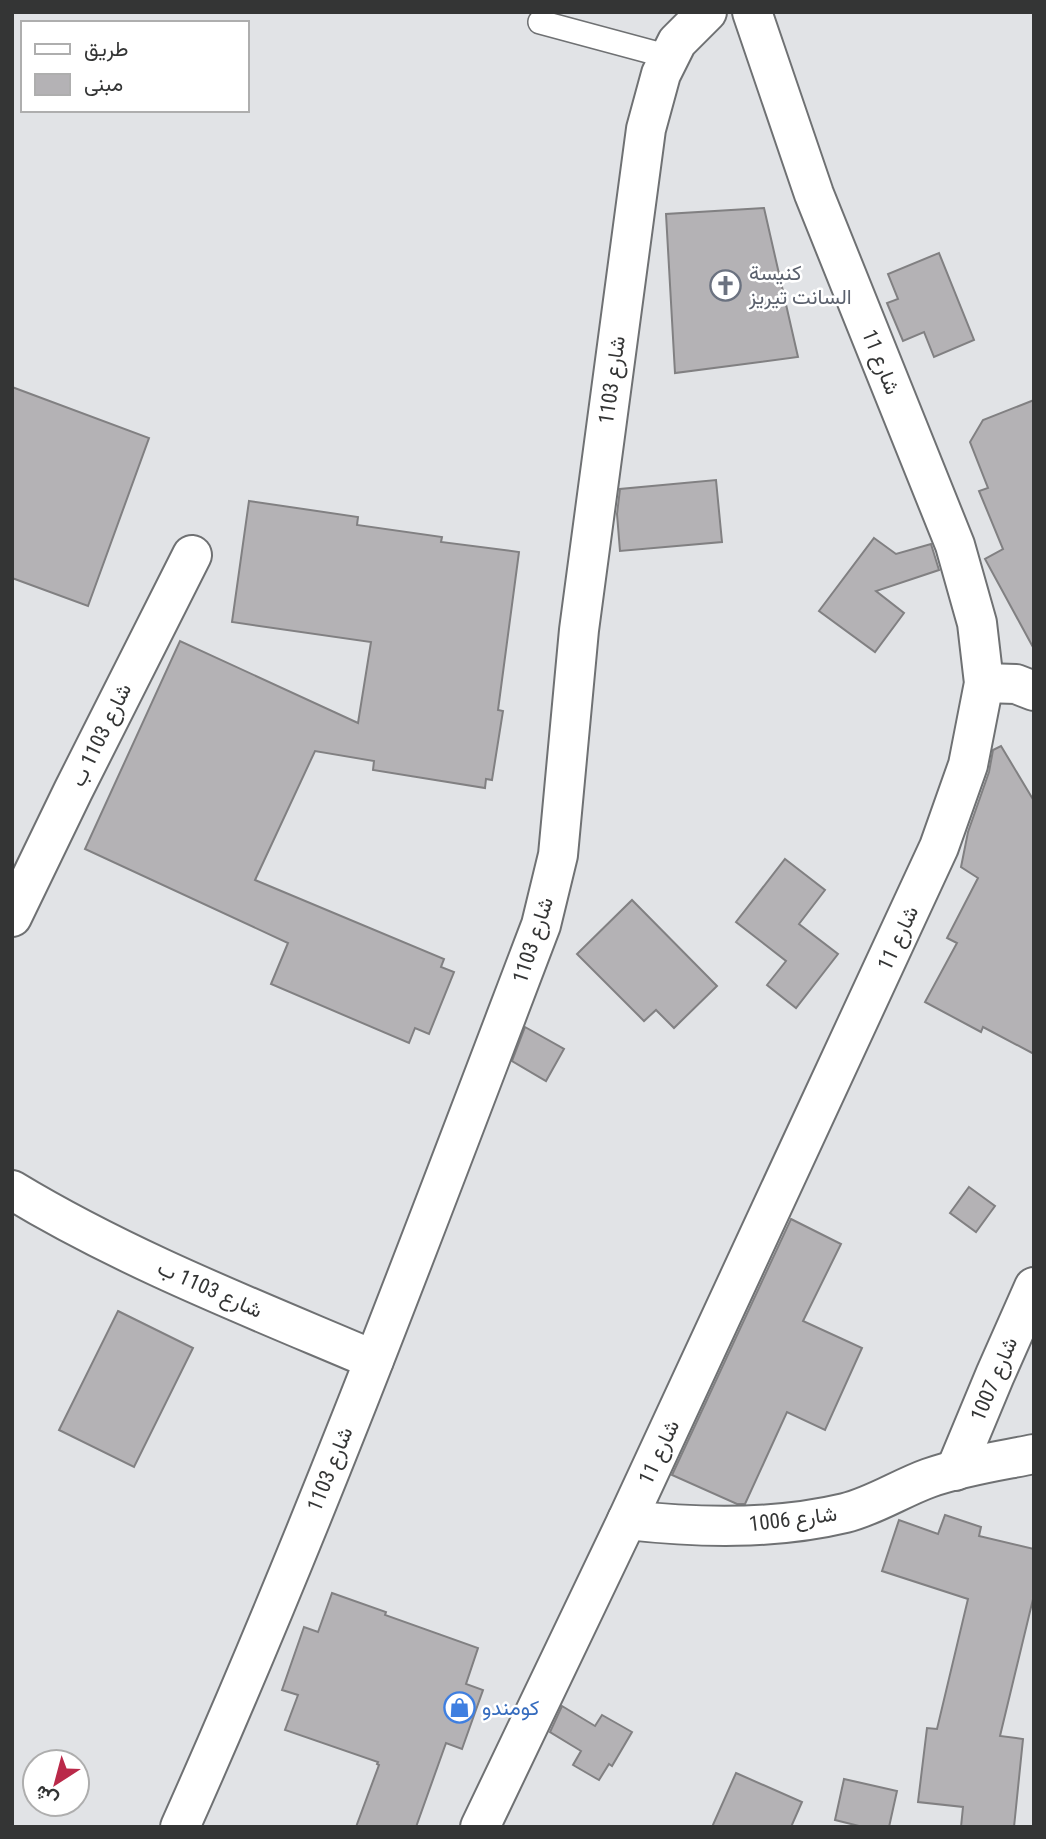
<svg xmlns="http://www.w3.org/2000/svg" width="1046" height="1839" font-family="'Roboto Condensed',Vazirmatn,sans-serif">
  <rect width="100%" height="100%" fill="#e1e3e6"/>
  <g fill="#b4b2b5" stroke="#818082" stroke-width="2">
    <path d="M 764,208 L 798,357 L 675,373 L 666,214 Z"/>
    <path d="M 939,253 L 974,340 L 934,357 L 924,332 L 903,341 L 887,303 L 898,299 L 888,274 Z"/>
    <path d="M 12,387 L 149,438 L 88,606 L 12,578 Z"/>
    <path d="M 1034,400 L 1034,649 L 985,559 L 1003,549 L 979,491 L 988,488 L 970,442 L 983,420 Z"/>
    <path d="M 716,480 L 722,542 L 620,551 L 617,514 L 620,489 Z"/>
    <path d="M 249,501 L 358,517 L 357,525 L 442,537 L 441,542 L 519,552 L 498,710 L 503,711 L 492,780 L 486,779 L 485,788 L 373,770 L 374,761 L 315,751 L 255,880 L 444,959 L 441,967 L 454,972 L 429,1034 L 415,1028 L 409,1043 L 271,984 L 288,943 L 85,849 L 180,641 L 358,723 L 371,642 L 232,622 Z"/>
    <path d="M 874,538 L 896,554 L 931,544 L 939,570 L 876,591 L 904,613 L 875,652 L 819,611 Z"/>
    <path d="M 1001,746 L 1034,801 L 1034,1054 L 983,1027 L 981,1032 L 925,1002 L 957,943 L 947,938 L 978,878 L 961,867 L 968,832 L 989,772 L 993,750 Z"/>
    <path d="M 785,859 L 825,890 L 799,924 L 838,954 L 796,1008 L 767,985 L 786,961 L 736,922 Z"/>
    <path d="M 632,900 L 717,986 L 674,1028 L 656,1010 L 644,1021 L 577,954 Z"/>
    <path d="M 525,1027 L 564,1049 L 546,1081 L 512,1061 Z"/>
    <path d="M 969,1187 L 995,1206 L 976,1232 L 950,1213 Z"/>
    <path d="M 791,1219 L 841,1244 L 803,1321 L 862,1348 L 825,1430 L 787,1412 L 745,1504 L 737,1504 L 672,1475 Z"/>
    <path d="M 118,1311 L 193,1348 L 134,1467 L 59,1430 Z"/>
    <path d="M 945,1515 L 981,1527 L 979,1536 L 1034,1549 L 1034,1595 L 1000,1736 L 1023,1739 L 1014,1827 L 961,1827 L 963,1807 L 918,1802 L 927,1728 L 937,1729 L 968,1599 L 882,1571 L 899,1520 L 938,1534 Z"/>
    <path d="M 332,1593 L 386,1612 L 385,1615 L 478,1648 L 466,1684 L 483,1690 L 462,1749 L 446,1743 L 416,1827 L 356,1827 L 379,1765 L 377,1764 L 378,1762 L 285,1730 L 298,1695 L 282,1690 L 304,1627 L 318,1632 Z"/>
    <path d="M 562,1706 L 595,1726 L 602,1715 L 632,1732 L 612,1766 L 609,1764 L 599,1780 L 573,1765 L 581,1751 L 550,1732 Z"/>
    <path d="M 736,1773 L 802,1802 L 791,1827 L 712,1827 Z"/>
    <path d="M 844,1779 L 897,1791 L 889,1827 L 863,1827 L 835,1820 Z"/>
  </g>
  <g fill="none" stroke-linecap="round" stroke-linejoin="round">
    <defs>
      <path id="service" d="M 540,22 L 670,57"/>
      <g id="minor">
        <path d="M 12,917 L 73,791 L 192,555"/>
        <path d="M 12,1190 C 126,1259 252,1308 374,1360"/>
        <path d="M 955,1471 L 995,1375 L 1034,1287"/>
        <path d="M 627,1520 C 699,1528 774,1530 845,1513 C 874,1506 901,1488 929,1478 C 963,1466 999,1461 1034,1454"/>
        <path d="M 180,1827 C 312,1532 426,1227 541,925 L 558,855 L 579,630 L 646,129 L 661,74 L 677,42 L 707,12"/>
      </g>
      <g id="tertiary">
        <path d="M 984,683 L 1016,684 L 1034,691"/>
        <path d="M 480,1827 L 627,1520 L 939,847 L 968,765 L 984,683 L 977,623 L 955,545 L 814,194 L 752,12"/>
      </g>
    </defs>
    <use href="#service" stroke="#6f7173" stroke-width="26"/>
    <use href="#minor" stroke="#6f7173" stroke-width="42"/>
    <use href="#tertiary" stroke="#6f7173" stroke-width="42"/>
    <use href="#service" stroke="#fff" stroke-width="23"/>
    <use href="#minor" stroke="#fff" stroke-width="38"/>
    <use href="#tertiary" stroke="#fff" stroke-width="38"/>
  </g>
  <defs>
    <symbol id="church-ring" viewBox="-11 -11 22 22"><circle r="9.5" fill="#fff" stroke="#6b7280" stroke-width="1.5"/><path d="M-1.2-6h2.4v3.5h3.3v2.4h-3.3V6h-2.4V-.1h-3.3v-2.4h3.3Z" fill="#6b7280"/></symbol>
    <symbol id="shop-ring" viewBox="-11 -11 22 22"><circle r="9.5" fill="#fff" stroke="#3f7fe0" stroke-width="1.5"/><path d="M-5-2.5h2.3a2.7 3.5 0 0 1 5.4 0H5L5.5 6h-11ZM-1.5-2.5h3a1.5 2.3 0 0 0-3 0Z" fill="#3f7fe0"/></symbol>
  </defs>
  <g fill-rule="evenodd">
    <use href="#church-ring" x="708" y="268" width="35" height="35"/>
    <use href="#shop-ring" x="442" y="1690" width="35" height="35"/>
  </g>
  <g text-anchor="middle" dominant-baseline="central" stroke-width="5" stroke-linejoin="round" paint-order="stroke">
    <g font-size="21" fill="#5b616d" stroke="#fff" text-anchor="start">
      <text x="749" y="273">كنيسة<tspan x="749" dy="24">السانت تيريز</tspan></text>
    </g>
    <g font-size="21" fill="#343535" stroke="#fff">
      <text transform="translate(881 362) rotate(68)">شارع 11</text>
      <text transform="translate(612 380) rotate(-82)">شارع 1103</text>
      <text transform="translate(101 735) rotate(-64)">شارع 1103 ب</text>
      <text transform="translate(898 938) rotate(-65)">شارع 11</text>
      <text transform="translate(533 940) rotate(-72)">شارع 1103</text>
      <text transform="translate(210 1289) rotate(24)">شارع 1103 ب</text>
      <text transform="translate(994 1379) rotate(-67)">شارع 1007</text>
      <text transform="translate(659 1452) rotate(-65)">شارع 11</text>
      <text transform="translate(330 1469) rotate(-68)">شارع 1103</text>
      <text transform="translate(793 1519) rotate(-7)">شارع 1006</text>
    </g>
    <g font-size="21" fill="#366cbe" stroke="#fff" text-anchor="start">
      <text x="482" y="1708">كومندو</text>
    </g>
  </g>
  <rect width="1046" height="1839" fill="none" stroke="#343535" stroke-width="28"/>
  <rect x="21" y="21" width="228" height="91" fill="#ffffff" stroke="#aeaeae" stroke-width="2"/>
  <rect x="35" y="44" width="35" height="10" fill="#ffffff" stroke="#aeaeae" stroke-width="2"/>
  <text x="84" y="56" font-size="21" fill="#343535">طريق</text>
  <rect x="35" y="74" width="35" height="21" fill="#b4b2b5" stroke="#aeaeae" stroke-width="2"/>
  <text x="84" y="91" font-size="21" fill="#343535">مبنى</text>
  <g transform="translate(56 1783) rotate(216)"><circle r="33" fill="#ffffff" stroke="#aeaeae" stroke-width="2"/>
  <path d="M0-5L12 26L0 18L-12 26Z" fill="#ba2949"/>
  <text y="-10" font-size="19" font-weight="bold" text-anchor="middle" fill="#343535">ش</text>
  </g>
</svg>
